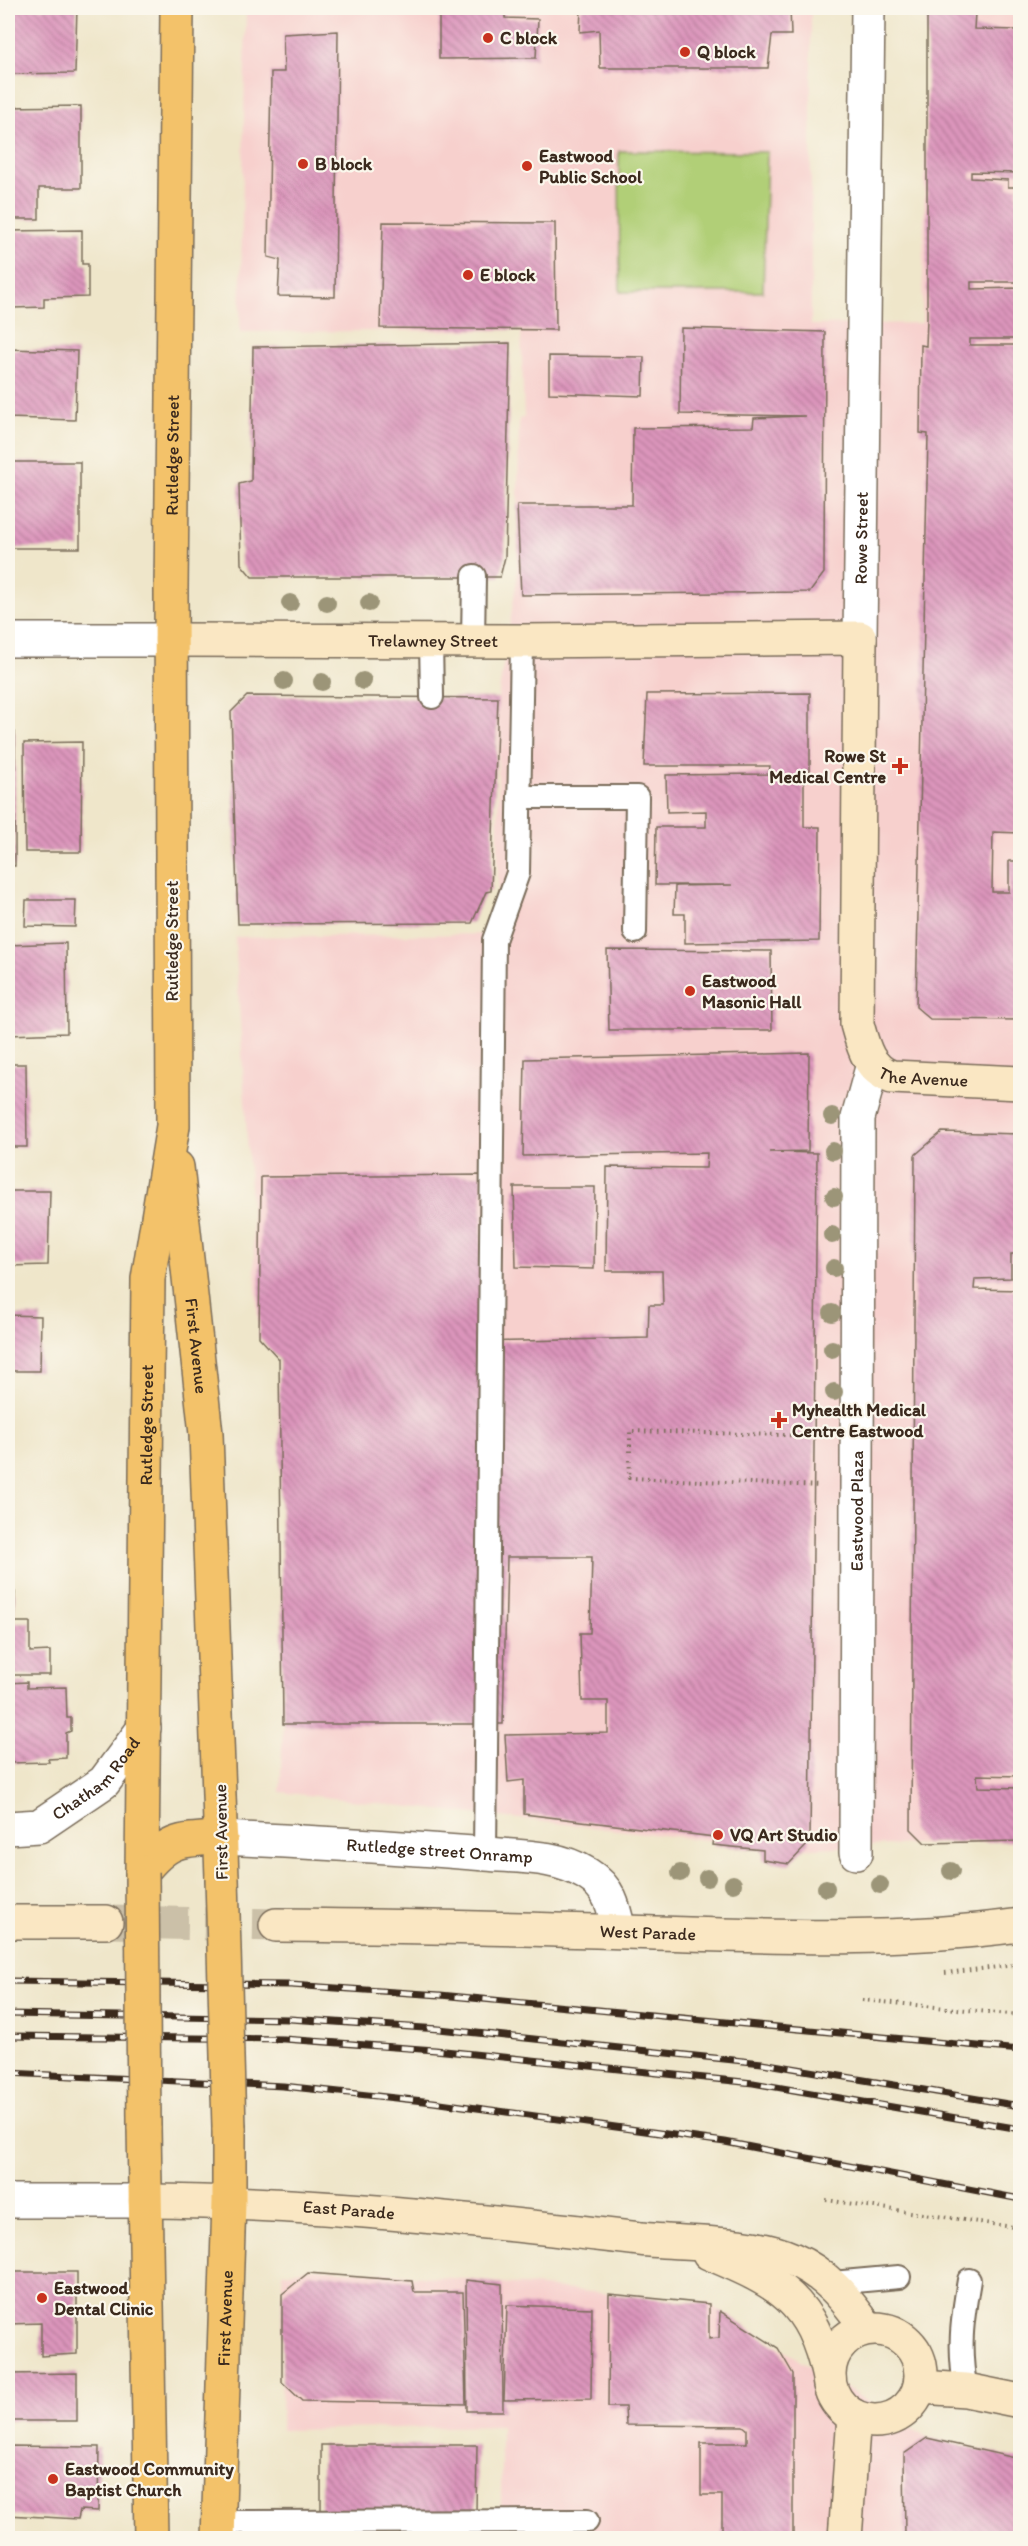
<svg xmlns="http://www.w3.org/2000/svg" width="1028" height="2546" font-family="Itim,sans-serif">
  <defs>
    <pattern id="building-back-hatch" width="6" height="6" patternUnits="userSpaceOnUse" patternTransform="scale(1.5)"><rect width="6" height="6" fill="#dc95bc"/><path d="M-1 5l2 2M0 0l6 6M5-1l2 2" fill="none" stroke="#b47a98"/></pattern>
  </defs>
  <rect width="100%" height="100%" fill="#fbf7ec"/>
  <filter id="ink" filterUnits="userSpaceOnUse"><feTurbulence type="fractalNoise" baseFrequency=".0167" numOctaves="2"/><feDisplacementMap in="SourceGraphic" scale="12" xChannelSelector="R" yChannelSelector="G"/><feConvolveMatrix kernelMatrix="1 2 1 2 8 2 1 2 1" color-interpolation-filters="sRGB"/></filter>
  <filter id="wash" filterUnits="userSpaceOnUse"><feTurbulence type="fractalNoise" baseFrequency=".008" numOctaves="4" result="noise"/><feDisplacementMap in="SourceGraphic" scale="24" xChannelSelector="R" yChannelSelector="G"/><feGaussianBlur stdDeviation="1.35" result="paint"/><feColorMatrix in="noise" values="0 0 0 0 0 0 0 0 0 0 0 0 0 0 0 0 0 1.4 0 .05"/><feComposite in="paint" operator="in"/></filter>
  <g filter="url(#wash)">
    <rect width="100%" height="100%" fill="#efe6ca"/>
    <g fill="#f7d0cd">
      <path d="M 246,8 L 811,8 L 811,325 L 922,323 L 928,8 L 1020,8 L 1020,1840 L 785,1849 L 280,1792 L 283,1724 L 279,1359 L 259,1337 L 235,937 L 498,934 L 498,698 L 517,578 L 519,419 L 524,418 L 521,330 L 240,332 Z"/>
      <path d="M 314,2268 L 464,2279 L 709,2304 L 927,2438 L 1020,2459 L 1020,2538 L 501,2538 L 501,2426 L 281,2430 L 283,2273 Z"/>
    </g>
    <path fill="#b1cf77" stroke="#767c4a" stroke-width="1.5" d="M 619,151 L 767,152 L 763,292 L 620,292 Z"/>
    <g id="blocks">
      <g fill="url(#building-back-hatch)">
        <path d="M 8,8 L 77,8 L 75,73 L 9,74 Z"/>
        <path d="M 439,8 L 505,8 L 505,18 L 538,19 L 536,58 L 439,59 Z"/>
        <path d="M 581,8 L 790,8 L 791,35 L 772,35 L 768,68 L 600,68 L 599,30 L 580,32 Z"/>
        <path d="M 927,8 L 1020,8 L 1020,13 L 975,13 L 974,29 L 1020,30 L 1020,173 L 971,172 L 971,178 L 1008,180 L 1008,187 L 1017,187 L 1017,201 L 1020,201 L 1020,282 L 971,282 L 971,289 L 1019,288 L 1020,339 L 970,339 L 970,345 L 1020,345 L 1020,429 L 1016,429 L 1016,435 L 1020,435 L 1020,833 L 993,832 L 992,892 L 1009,892 L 1009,861 L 1020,861 L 1020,1020 L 930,1019 L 916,1007 L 928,434 L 920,433 L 921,345 L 926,346 L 927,318 Z"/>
        <path d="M 338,31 L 335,297 L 278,296 L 280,260 L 268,257 L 271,72 L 284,72 L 283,34 Z"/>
        <path d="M 81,106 L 81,188 L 39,188 L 39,219 L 8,219 L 8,107 Z"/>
        <path d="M 383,222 L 555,223 L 556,330 L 380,328 Z"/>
        <path d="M 82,230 L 82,264 L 88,264 L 88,297 L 44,298 L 44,307 L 13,308 L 13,294 L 8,294 L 8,231 Z"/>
        <path d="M 681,328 L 825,332 L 824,573 L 810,592 L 521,595 L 517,505 L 632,505 L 633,428 L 753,427 L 754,418 L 805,416 L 680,414 Z"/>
        <path d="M 510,343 L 505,557 L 500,577 L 252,577 L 241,564 L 239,484 L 251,481 L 253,347 Z"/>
        <path d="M 8,349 L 77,351 L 75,420 L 8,418 Z"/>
        <path d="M 549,356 L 644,357 L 643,396 L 549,393 Z"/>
        <rect x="8" y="462" width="72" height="86"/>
        <path d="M 810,693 L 810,773 L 804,774 L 804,827 L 820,827 L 819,941 L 685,943 L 685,914 L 674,914 L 675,886 L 732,885 L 655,885 L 656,827 L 706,827 L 706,811 L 667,812 L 666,775 L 769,774 L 770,766 L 644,766 L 647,694 Z"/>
        <path d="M 247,696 L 498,698 L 491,891 L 486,892 L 472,923 L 238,924 L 231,712 Z"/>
        <rect x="8" y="732" width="7" height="134"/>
        <path d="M 82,742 L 81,852 L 25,852 L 24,743 Z"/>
        <path d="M 26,900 L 76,900 L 75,927 L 25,926 Z"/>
        <path d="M 66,943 L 67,1033 L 8,1035 L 8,945 Z"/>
        <path d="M 607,950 L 771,951 L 772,1030 L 609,1030 Z"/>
        <path d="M 809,1053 L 808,1151 L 769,1152 L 817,1153 L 810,1842 L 789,1864 L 763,1860 L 763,1850 L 713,1845 L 714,1837 L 524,1814 L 524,1780 L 508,1782 L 505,1735 L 608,1733 L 608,1701 L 582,1701 L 580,1633 L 590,1633 L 592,1557 L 507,1557 L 503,1724 L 283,1724 L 279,1359 L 259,1337 L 261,1177 L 482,1175 L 480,1342 L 648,1338 L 649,1305 L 663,1305 L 662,1271 L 606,1271 L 607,1167 L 706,1168 L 707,1153 L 523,1156 L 525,1059 Z"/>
        <path d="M 8,1064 L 26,1064 L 27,1147 L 8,1147 Z"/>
        <path d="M 942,1132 L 1020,1134 L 1020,1254 L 1011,1254 L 1011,1278 L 975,1279 L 974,1289 L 1020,1290 L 1020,1776 L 977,1775 L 978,1787 L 1020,1788 L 1020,1841 L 925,1843 L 911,1829 L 915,1155 Z"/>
        <path d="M 514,1187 L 595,1187 L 594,1269 L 516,1267 Z"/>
        <path d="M 8,1191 L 50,1191 L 48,1265 L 8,1266 Z"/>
        <path d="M 8,1315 L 41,1316 L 40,1371 L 8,1371 Z"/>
        <path d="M 8,1592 L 15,1592 L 14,1622 L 30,1622 L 30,1652 L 50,1651 L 50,1675 L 8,1675 Z"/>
        <path d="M 27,1682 L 27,1688 L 66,1687 L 67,1718 L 71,1718 L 71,1731 L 66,1733 L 66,1758 L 48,1759 L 49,1762 L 8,1763 L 8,1683 Z"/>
        <path d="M 8,2272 L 77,2272 L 77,2354 L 41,2356 L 41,2323 L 8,2324 Z"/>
        <path d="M 308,2273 L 412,2281 L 414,2292 L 463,2292 L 466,2404 L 302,2401 L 282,2382 L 282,2294 Z"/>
        <path d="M 466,2280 L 502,2284 L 503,2411 L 467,2411 Z"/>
        <path d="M 609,2294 L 709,2304 L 709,2339 L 719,2338 L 720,2311 L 778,2348 L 793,2374 L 793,2538 L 722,2537 L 722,2495 L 701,2495 L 701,2443 L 747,2443 L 747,2429 L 743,2426 L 626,2425 L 625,2407 L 608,2407 Z"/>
        <path d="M 507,2305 L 592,2308 L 591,2399 L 504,2400 Z"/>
        <path d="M 77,2373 L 77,2421 L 8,2421 L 8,2374 Z"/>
        <path d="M 927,2438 L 1020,2459 L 1020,2538 L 905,2538 L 904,2454 Z"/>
        <path d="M 321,2445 L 477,2445 L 476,2513 L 321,2513 Z"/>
        <path d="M 8,2446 L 99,2447 L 98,2511 L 80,2510 L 78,2519 L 8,2515 Z"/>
      </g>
    </g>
  </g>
  <g filter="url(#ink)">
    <use href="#blocks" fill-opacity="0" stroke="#7a6c5a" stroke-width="1.5"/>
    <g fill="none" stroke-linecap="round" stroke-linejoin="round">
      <path stroke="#cbc0a8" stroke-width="33" stroke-dasharray="33 16" stroke-linecap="butt" d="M 106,1922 L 276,1925"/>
      <defs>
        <g id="lane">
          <path d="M 431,641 L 432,697"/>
          <path d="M 473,641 L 474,576"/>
          <path d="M 519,797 L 637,797 L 635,932"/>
          <path d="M 485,1854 L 494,940 L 518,873 L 522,641"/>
          <path d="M 832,2283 L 899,2277"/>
          <path d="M 966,2390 C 958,2349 962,2321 969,2280"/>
          <path d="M 219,2522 L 587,2521"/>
        </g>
        <g id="street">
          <path id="s1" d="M 860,638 L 868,8"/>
          <path d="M 8,640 L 171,640"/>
          <path id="s2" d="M 8,1828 L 39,1826 L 104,1782 L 144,1728"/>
          <path id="s3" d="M 221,1838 C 310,1842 398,1847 486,1854 C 521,1857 556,1855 587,1874 C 610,1888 614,1907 619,1931"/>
          <path id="s4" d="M 856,1853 L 858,1118 L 873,1064"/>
          <path d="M 8,2201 L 145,2201"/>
        </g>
        <g id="secondary">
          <path id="s5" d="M 171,640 L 522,641 L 860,638 L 857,1024 C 863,1046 868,1069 892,1077 L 1020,1083"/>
          <path d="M 8,1922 L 106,1922"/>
          <path id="s6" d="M 276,1925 C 393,1926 509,1928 626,1932 C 757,1936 890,1943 1020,1925"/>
          <path id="s7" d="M 145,2201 C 311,2202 475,2220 640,2239 C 685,2244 752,2241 792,2259 C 827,2274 846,2299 868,2329"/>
          <path d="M 709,2253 C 780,2283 812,2299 829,2378"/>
          <circle cx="875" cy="2375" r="46"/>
          <path d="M 921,2387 L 966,2390 L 1020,2401"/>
          <path d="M 845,2538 L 854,2416"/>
        </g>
        <g id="primary">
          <path id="s8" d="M 177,1167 L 206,1434 L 222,1878"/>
          <path id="s9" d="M 142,1872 L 148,1279 L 173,1126 L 171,591 L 177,8"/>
          <path d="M 142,1872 C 169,1838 181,1840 221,1838"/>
          <path d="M 144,2127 L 151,2538"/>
          <path id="s10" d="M 218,2538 L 229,2202 L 229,2128"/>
        </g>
      </defs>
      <use href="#lane" stroke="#7a6c5a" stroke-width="26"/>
      <use href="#street" stroke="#7a6c5a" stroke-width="36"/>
      <use href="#secondary" stroke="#7a6c5a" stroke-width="36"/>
      <use href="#primary" stroke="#7a6c5a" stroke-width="36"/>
      <g stroke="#7a6c5a" stroke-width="4" stroke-dasharray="1.5 4.5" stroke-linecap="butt">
        <path d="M 630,1452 L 630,1431 L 821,1436"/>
        <path d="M 630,1460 L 629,1478 L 820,1486"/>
        <path d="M 945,1973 L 1016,1965"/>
        <path d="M 862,2000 L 1020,2015"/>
        <path d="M 826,2200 L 1020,2228"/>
      </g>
      <use href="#lane" stroke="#fff" stroke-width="22"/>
      <use href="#street" stroke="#fff" stroke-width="33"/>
      <use href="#secondary" stroke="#fae7c3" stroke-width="33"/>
      <use href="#primary" stroke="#f3c26a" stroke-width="33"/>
      <defs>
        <g id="rail">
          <path d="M 8,1981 L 291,1985 L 440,1995 L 1020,2050"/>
          <path d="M 8,2014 L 290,2019 L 439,2029 L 762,2063 L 1020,2106"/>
          <path d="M 8,2036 L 284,2039 L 435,2050 L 753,2083 L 1020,2129"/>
          <path d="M 8,2073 L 283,2086 L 433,2102 L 725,2142 L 1020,2199"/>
        </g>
      </defs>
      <use href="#rail" stroke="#3b2a1e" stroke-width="7"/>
      <use href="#rail" stroke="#fbf7ec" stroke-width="4.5" stroke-dasharray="14" stroke-linecap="butt"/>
      <defs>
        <g id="primary-bridge">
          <path d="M 142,1872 L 144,2127"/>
          <path d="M 222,1878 L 229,2128"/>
        </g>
      </defs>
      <use href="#primary-bridge" stroke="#7a6c5a" stroke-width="36" stroke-linecap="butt"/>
      <use href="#primary-bridge" stroke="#f3c26a" stroke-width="33"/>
    </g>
    <g fill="#9c9578">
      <circle cx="290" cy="603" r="9"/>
      <circle cx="327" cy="603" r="9"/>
      <circle cx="369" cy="603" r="9"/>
      <circle cx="284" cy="681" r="9"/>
      <circle cx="363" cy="681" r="9"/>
      <circle cx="322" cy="682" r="9"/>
      <circle cx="832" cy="1116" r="9"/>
      <circle cx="833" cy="1151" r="9"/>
      <circle cx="834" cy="1197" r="9"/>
      <circle cx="832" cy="1235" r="9"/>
      <circle cx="834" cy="1268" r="9"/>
      <circle cx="832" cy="1313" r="9"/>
      <circle cx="832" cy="1349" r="9"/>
      <circle cx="834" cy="1392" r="9"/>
      <circle cx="951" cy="1871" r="9"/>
      <circle cx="680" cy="1873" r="9"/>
      <circle cx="707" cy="1878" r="9"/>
      <circle cx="733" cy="1884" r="9"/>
      <circle cx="880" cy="1885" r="9"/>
      <circle cx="826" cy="1888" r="9"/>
    </g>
  </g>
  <g fill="#c8321e" stroke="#fbf7ec" stroke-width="2">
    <circle cx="488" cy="38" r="6"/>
    <circle cx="685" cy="52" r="6"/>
    <circle cx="303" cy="164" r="6"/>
    <circle cx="527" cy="166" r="6"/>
    <circle cx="468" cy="275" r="6"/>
    <path d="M897 757h6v6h6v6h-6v6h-6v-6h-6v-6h6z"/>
    <circle cx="690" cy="991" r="6"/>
    <path d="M776 1411h6v6h6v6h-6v6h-6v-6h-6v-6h6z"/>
    <circle cx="718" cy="1835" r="6"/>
    <circle cx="42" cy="2298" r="6"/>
    <circle cx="53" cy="2479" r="6"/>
  </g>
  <g text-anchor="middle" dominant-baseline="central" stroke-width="4.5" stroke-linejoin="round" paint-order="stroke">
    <g font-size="18" font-weight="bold" fill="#3b2a1e" stroke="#fbf7ec" text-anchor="start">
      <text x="500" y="38">C block</text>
      <text x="697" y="52">Q block</text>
      <text x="539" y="156">Eastwood<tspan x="539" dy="21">Public School</tspan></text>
      <text x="315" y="164">B block</text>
      <text x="480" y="275">E block</text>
      <text x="886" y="756" text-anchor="end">Rowe St<tspan x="886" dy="21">Medical Centre</tspan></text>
      <text x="702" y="981">Eastwood<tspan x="702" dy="21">Masonic Hall</tspan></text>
      <text x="792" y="1410">Myhealth Medical<tspan x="792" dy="21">Centre Eastwood</tspan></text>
      <text x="730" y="1835">VQ Art Studio</text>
      <text x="54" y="2288">Eastwood<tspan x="54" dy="21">Dental Clinic</tspan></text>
      <text x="65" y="2469">Eastwood Community<tspan x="65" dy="21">Baptist Church</tspan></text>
    </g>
    <g font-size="18" fill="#3b2a1e" stroke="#fbf7ec">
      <text stroke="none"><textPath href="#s9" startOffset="1419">Rutledge Street</textPath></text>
      <text stroke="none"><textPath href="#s1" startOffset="100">Rowe Street</textPath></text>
      <text stroke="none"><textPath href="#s5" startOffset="262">Trelawney Street</textPath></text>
      <text transform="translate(172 941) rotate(-90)">Rutledge Street</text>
      <text stroke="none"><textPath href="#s5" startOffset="1173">The Avenue</textPath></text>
      <text stroke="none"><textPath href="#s8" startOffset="180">First Avenue</textPath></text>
      <text stroke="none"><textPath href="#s9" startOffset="447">Rutledge Street</textPath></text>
      <text stroke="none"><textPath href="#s4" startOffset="342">Eastwood Plaza</textPath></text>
      <text stroke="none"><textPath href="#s2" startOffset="106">Chatham Road</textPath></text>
      <text transform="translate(221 1832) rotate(-91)">First Avenue</text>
      <text stroke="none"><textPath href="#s3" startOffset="219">Rutledge street Onramp</textPath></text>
      <text stroke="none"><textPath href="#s6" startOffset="372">West Parade</textPath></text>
      <text stroke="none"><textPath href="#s7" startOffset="204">East Parade</textPath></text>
      <text stroke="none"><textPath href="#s10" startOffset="220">First Avenue</textPath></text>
    </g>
  </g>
  <rect width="1028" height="2546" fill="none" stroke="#fbf7ec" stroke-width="30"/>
</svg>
